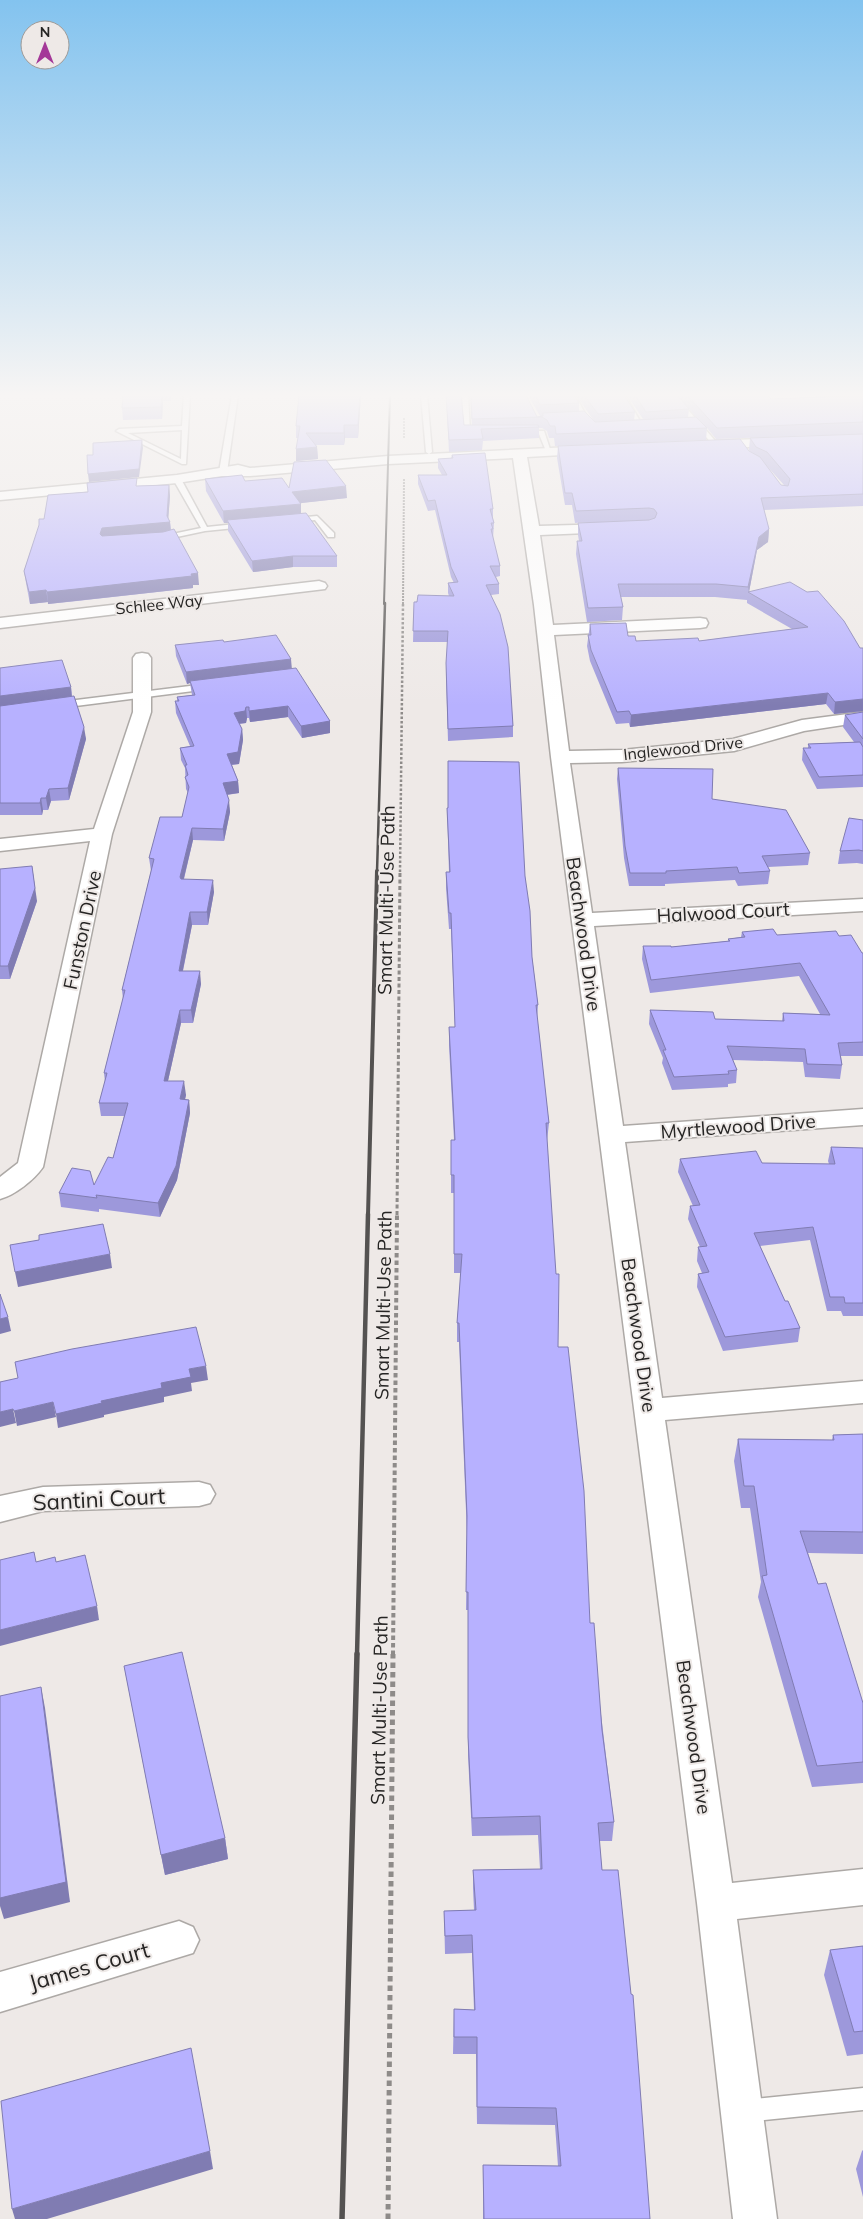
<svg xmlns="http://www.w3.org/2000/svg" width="863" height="2219" font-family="Mulish,sans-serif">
  <rect width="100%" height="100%" fill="#eee9e7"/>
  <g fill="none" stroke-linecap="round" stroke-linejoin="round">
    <defs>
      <g id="lane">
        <path d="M 184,395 L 190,395 L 186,464 L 182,464 L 116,431 L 119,429 L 182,426 ZM 182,430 L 181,459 L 128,433 Z"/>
        <path d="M 232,395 L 238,395 L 227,472 L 223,474 L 219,472 Z"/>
        <path d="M 421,395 L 427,395 L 432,452 L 429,454 L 426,452 Z"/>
        <path d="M 462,395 L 468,395 L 470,432 L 477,433 L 477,435 L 467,436 L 464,434 Z"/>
        <path d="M 569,395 L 575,395 L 588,419 L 576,419 L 576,417 L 582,416 Z"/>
        <path d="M 619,395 L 625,395 L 644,428 L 640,428 Z"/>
        <path d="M 669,395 L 675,395 L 718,444 L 718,446 L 714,446 Z"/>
        <path d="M 523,431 L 544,431 L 551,452 L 546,451 L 539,434 L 521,434 L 520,433 Z"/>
        <path d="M 177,477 L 181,479 L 207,527 L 245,523 L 249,525 L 245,527 L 205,531 L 158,541 L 158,537 L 201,528 L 173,479 Z"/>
        <path d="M 317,516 L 334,533 L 334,537 L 328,537 L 315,520 L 295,522 L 291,520 L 295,518 Z"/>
        <path d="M 206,684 L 209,685 L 209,689 L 60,708 L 55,705 L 60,702 Z"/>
        <path d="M 863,2088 L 863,2110 L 745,2122 L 738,2118 L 734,2111 L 738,2104 L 745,2100 Z"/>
      </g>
      <g id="street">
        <path d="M 784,438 L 791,442 L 789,445 L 709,449 L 702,445 L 709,441 Z"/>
        <path d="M 592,446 L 599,450 L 597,453 L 527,457 L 539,526 L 611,524 L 616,525 L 618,528 L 616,531 L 611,532 L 540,535 L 553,625 L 700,618 L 706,619 L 708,623 L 706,627 L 700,628 L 554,635 L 569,751 L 622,750 L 733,739 L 802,720 L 863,712 L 863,722 L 804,731 L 734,751 L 622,762 L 570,763 L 592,913 L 863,899 L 863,911 L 594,926 L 623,1126 L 863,1109 L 863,1125 L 625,1142 L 662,1398 L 863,1381 L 863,1403 L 665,1420 L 732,1883 L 863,1869 L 863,1905 L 737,1919 L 777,2219 L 733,2219 L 697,1903 L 551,757 L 534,605 L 513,458 L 388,464 L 250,476 L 222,476 L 177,483 L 0,500 L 0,492 L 177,475 L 238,465 L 250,468 L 388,456 Z"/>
        <path d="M 319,581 L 325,583 L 327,586 L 325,589 L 0,628 L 0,618 Z"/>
        <path d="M 142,653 L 148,654 L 151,658 L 151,712 L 112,834 L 43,1167 C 34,1180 15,1195 0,1199 L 0,1177 L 18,1163 L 90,841 L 0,851 L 0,839 L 94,829 L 133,712 L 133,658 L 136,654 Z"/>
        <path d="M 199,1482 L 210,1485 L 215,1494 L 210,1503 L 199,1506 L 43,1511 L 0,1522 L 0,1496 L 43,1487 Z"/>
        <path d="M 179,1921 L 193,1927 L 199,1940 L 193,1953 L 0,2012 L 0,1972 Z"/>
      </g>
    </defs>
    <use href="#lane" stroke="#ada9a6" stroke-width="3"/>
    <use href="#street" stroke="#ada9a6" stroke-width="3"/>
    <g stroke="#8e8b89" stroke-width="2" stroke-dasharray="2 1" stroke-linecap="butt">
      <path d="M 404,418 L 404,439"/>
      <path d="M 403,604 L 404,479"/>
    </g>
    <path stroke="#8e8b89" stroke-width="2.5" stroke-dasharray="2.5 2" stroke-linecap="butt" d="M 400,872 L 403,603"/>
    <path stroke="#8e8b89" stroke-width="3" stroke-dasharray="4 2.5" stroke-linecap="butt" d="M 397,1215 L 400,871"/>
    <path stroke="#8e8b89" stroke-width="4" stroke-dasharray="4.5 3" stroke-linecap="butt" d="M 393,1655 L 397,1214"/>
    <path stroke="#8e8b89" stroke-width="5" stroke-dasharray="5.5 4" stroke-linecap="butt" d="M 388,2219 L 393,1654"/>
    <use href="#lane" fill="#fff" fill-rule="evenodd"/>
    <use href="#street" fill="#fff" fill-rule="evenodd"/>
    <path stroke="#545251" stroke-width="2" d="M 384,604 L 390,395"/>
    <path stroke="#545251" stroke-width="2.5" d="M 377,872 L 385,603"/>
    <path stroke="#545251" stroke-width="4" d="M 368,1215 L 377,871"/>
    <path stroke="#545251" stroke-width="4.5" d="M 357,1655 L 368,1214"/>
    <path stroke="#545251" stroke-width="5.5" d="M 342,2219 L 357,1654"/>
  </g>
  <g fill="#9d98db" fill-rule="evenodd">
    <path d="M 123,395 L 171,395 L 171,401 L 163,401 L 162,419 L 123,420 L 122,408 Z"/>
    <path d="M 299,395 L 361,395 L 358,438 L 345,438 L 344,445 L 316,445 L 317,447 L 318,459 L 296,461 L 298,438 L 296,438 L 296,426 Z"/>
    <path d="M 446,395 L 461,395 L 464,425 L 472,425 L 470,395 L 526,395 L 537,417 L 540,416 L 528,395 L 574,395 L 579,403 L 579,411 L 594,421 L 576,395 L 624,395 L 635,412 L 634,420 L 643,419 L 627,395 L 767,395 L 771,399 L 837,396 L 836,395 L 863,395 L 863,506 L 764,510 L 769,529 L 768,542 L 757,550 L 749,592 L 860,648 L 863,648 L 863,711 L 834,714 L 826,704 L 630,727 L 629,723 L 616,724 L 590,661 L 587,646 L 590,624 L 628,636 L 636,641 L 699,641 L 792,629 L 747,603 L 747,600 L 715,597 L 621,597 L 623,607 L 622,620 L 587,622 L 576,554 L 577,541 L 579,541 L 578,535 L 578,523 L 588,522 L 575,523 L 572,505 L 565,505 L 557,458 L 558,446 L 749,451 L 751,453 L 749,450 L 750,438 L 820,435 L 716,439 L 707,428 L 706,440 L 555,446 L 554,438 L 549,438 L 547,431 L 542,428 L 539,428 L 539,438 L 483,441 L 482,450 L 449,452 ZM 684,403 L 696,417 L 688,417 L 689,409 ZM 765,464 L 784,485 L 781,485 Z"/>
    <path d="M 452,455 L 493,509 L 493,519 L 494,523 L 493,539 L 500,566 L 500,576 L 496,577 L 499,584 L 499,594 L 491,595 L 513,726 L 513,737 L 448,741 L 446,674 L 448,642 L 413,642 L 414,602 L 449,596 L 448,593 L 448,583 L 454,583 L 451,577 L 435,510 L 428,511 L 418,484 L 418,475 L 442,475 L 438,468 L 438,459 L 451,458 Z"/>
    <path d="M 205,479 L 245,481 L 289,488 L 347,498 L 300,503 L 301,513 L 337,556 L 337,567 L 293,567 L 253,572 L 228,531 L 228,523 L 224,523 L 206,491 Z"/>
    <path d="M 169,485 L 170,496 L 168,519 L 170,522 L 171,530 L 199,585 L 193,585 L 193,588 L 77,601 L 48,604 L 48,602 L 30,604 L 26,583 L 24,571 L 44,519 L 88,492 L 138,486 Z"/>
    <path d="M 224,642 L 291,659 L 291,668 L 330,721 L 330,733 L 302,738 L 288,717 L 250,722 L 249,718 L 247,718 L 246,723 L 239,724 L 242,729 L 243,740 L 239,764 L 232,765 L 238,781 L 239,793 L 227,795 L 230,812 L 224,841 L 193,840 L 184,879 L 214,892 L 208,925 L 192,925 L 183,971 L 201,984 L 193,1023 L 181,1023 L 168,1081 L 186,1095 L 185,1099 L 189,1100 L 190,1113 L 177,1180 L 160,1217 L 99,1209 L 99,1212 L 61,1207 L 59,1193 L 94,1185 L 113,1158 L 124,1116 L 101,1116 L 99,1103 L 105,1082 L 104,1073 L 123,999 L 122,990 L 151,871 L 149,858 L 182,817 L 188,793 L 186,789 L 185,768 L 181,760 L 180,748 L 190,746 L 176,713 L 175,701 L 177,701 L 177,697 L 192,695 L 190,683 L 187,684 L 176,656 L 175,645 Z"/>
    <path d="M 0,668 L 71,687 L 72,697 L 86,739 L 69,800 L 51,801 L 48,810 L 43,810 L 42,815 L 0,815 Z"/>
    <path d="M 863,712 L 863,787 L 817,789 L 802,760 L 803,748 L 808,748 L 808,744 L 854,742 L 843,727 L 845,715 Z"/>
    <path d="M 618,768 L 810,853 L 808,865 L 768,867 L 770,871 L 768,884 L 738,886 L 735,880 L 665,884 L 665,886 L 629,886 L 624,858 L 617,779 Z"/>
    <path d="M 447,808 L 525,876 L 532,957 L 538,1005 L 537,1019 L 549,1123 L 547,1141 L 558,1347 L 590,1623 L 614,1822 L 612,1841 L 599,1841 L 602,1870 L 650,2219 L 483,2219 L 483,2165 L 558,2166 L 555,2125 L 477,2124 L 476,2054 L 453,2054 L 454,2009 L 474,2010 L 472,1953 L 445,1954 L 444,1911 L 474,1910 L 473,1888 L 473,1870 L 540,1869 L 538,1835 L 472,1836 L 468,1755 L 468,1610 L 466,1610 L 467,1535 L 459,1342 L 457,1342 L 457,1323 L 461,1273 L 454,1273 L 454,1193 L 451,1193 L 451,1140 L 454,1140 L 449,1045 L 449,1027 L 455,1027 L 451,929 L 449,929 L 446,888 L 446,872 L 449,872 Z"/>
    <path d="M 863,820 L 863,864 L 857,863 L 838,864 L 840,851 Z"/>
    <path d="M 0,869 L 37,901 L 10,979 L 0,979 Z"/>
    <path d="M 742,932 L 777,935 L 839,936 L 862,953 L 863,953 L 863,1056 L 841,1056 L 842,1065 L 840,1079 L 805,1077 L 803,1062 L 733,1060 L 737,1070 L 736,1083 L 728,1084 L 728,1087 L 672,1090 L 662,1063 L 663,1058 L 649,1024 L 650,1010 L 715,1019 L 782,1021 L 783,1013 L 820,1014 L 799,976 L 650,993 L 642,959 L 643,946 L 671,947 L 728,941 L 728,939 L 741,937 Z"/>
    <path d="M 831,1147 L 863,1148 L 863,1316 L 843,1316 L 841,1311 L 827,1311 L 810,1240 L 760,1246 L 785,1301 L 800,1328 L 798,1342 L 723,1351 L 697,1287 L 698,1274 L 702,1273 L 697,1261 L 698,1247 L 700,1247 L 688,1219 L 690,1206 L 693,1206 L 678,1172 L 680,1159 L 762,1163 L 829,1164 L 828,1161 Z"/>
    <path d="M 863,1434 L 863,1554 L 808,1553 L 818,1584 L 863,1703 L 863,1783 L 812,1787 L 758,1597 L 761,1582 L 750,1508 L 741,1508 L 734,1461 L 738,1439 L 832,1440 L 833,1435 Z"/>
    <path d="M 124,1666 L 225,1838 L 228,1859 L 165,1875 Z"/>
    <path d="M 863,1946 L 863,2054 L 847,2056 L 824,1975 L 830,1950 Z"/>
    <path d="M 863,2150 L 863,2197 L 856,2169 L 862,2151 Z"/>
  </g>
  <g fill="#807cb2">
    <path d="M 162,395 L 163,395 L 163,401 L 162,419 L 161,407 Z"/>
    <path d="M 360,395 L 361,395 L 358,438 L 358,425 Z"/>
    <path d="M 344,425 L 345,438 L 344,445 Z"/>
    <path d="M 142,440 L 143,448 L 139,477 L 89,482 L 88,474 Z"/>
    <path d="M 317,447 L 318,459 L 296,461 L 296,449 Z"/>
    <path d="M 169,485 L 170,496 L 168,522 L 170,522 L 171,533 L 103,539 L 100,534 L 102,528 L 167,516 Z"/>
    <path d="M 346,486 L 347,498 L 293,504 L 292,492 Z"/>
    <path d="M 301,504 L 301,516 L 227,520 L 228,523 L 224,523 L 223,511 Z"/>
    <path d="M 769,529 L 768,542 L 757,550 L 749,592 L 748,587 L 759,537 Z"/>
    <path d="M 293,556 L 293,567 L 253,572 L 252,561 Z"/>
    <path d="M 198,573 L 199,585 L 193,585 L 193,588 L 48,604 L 47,592 Z"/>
    <path d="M 46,590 L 48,602 L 30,604 L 29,592 Z"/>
    <path d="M 291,659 L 292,670 L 190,681 L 190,683 L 187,684 L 186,672 Z"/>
    <path d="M 71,687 L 72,699 L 0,708 L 0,696 Z"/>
    <path d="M 828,693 L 826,704 L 630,727 L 631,715 Z"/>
    <path d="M 863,699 L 863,711 L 834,714 L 835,702 Z"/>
    <path d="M 288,706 L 288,717 L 250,722 L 249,711 Z"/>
    <path d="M 246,707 L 247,718 L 246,723 L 235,724 L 234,713 Z"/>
    <path d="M 330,721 L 330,733 L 302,738 L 301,726 Z"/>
    <path d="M 84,727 L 86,739 L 69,800 L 68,788 Z"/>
    <path d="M 242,729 L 243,740 L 239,764 L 228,765 L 227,754 Z"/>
    <path d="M 238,781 L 239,793 L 224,795 L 223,783 Z"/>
    <path d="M 49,789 L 51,801 L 48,810 L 46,798 Z"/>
    <path d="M 41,798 L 43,810 L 42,815 L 40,803 Z"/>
    <path d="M 229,800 L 230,812 L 224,841 L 223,829 Z"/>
    <path d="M 192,828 L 193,840 L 181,890 L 180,877 Z"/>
    <path d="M 32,866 L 37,901 L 10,979 L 8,966 Z"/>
    <path d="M 213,880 L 214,892 L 208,925 L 207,912 Z"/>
    <path d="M 190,912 L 192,925 L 180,984 L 179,971 Z"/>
    <path d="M 200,971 L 201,984 L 193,1023 L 191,1010 Z"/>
    <path d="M 180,1010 L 181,1023 L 165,1094 L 164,1081 Z"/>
    <path d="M 184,1081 L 186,1095 L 182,1113 L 180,1099 Z"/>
    <path d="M 189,1100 L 190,1113 L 177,1180 L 160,1217 L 158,1203 Z"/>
    <path d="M 110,1254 L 112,1268 L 18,1287 L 15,1272 Z"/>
    <path d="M 8,1317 L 11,1331 L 0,1334 L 0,1319 Z"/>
    <path d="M 206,1366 L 208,1380 L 191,1383 L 192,1391 L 164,1397 L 164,1402 L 104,1415 L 104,1417 L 58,1428 L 56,1414 L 161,1383 L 189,1369 Z"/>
    <path d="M 53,1402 L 56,1417 L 17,1426 L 14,1411 Z"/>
    <path d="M 13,1409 L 16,1423 L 0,1427 L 0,1412 Z"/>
    <path d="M 97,1606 L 99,1620 L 0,1646 L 0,1630 Z"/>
    <path d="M 41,1687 L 45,1708 L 70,1902 L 4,1919 L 0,1906 L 0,1898 Z"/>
    <path d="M 225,1838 L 228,1859 L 165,1875 L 161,1855 Z"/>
    <path d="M 210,2151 L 213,2169 L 47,2219 L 15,2219 L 12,2209 Z"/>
  </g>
  <g fill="#b7b1ff" stroke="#807cb2">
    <path d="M 123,395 L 162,395 L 161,407 L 122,408 Z"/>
    <path d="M 299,395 L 360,395 L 358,425 L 344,425 L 344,433 L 306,433 L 317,447 L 296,449 L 300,426 L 296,426 Z"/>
    <path d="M 446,395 L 461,395 L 464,425 L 538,425 L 539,427 L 481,429 L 483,439 L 449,440 Z"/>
    <path d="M 471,395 L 526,395 L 537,417 L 543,416 L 543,413 L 584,411 L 595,422 L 696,417 L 707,428 L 556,434 L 555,426 L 550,426 L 547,420 L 542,417 L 472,419 Z"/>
    <path d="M 535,395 L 574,395 L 579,403 L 540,405 Z"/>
    <path d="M 584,395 L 624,395 L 635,412 L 598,414 Z"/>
    <path d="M 635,395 L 677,395 L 689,409 L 646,412 Z"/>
    <path d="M 687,395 L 767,395 L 771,399 L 850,396 L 849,395 L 863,395 L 863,422 L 717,428 Z"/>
    <path d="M 863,434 L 863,494 L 761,498 L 769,529 L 759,537 L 748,587 L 716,584 L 618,584 L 623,607 L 588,608 L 577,541 L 582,541 L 578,523 L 649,520 L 655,518 L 657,513 L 654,509 L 649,508 L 576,511 L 572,493 L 565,493 L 558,446 L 740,439 L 749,451 L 760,457 L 781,485 L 788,486 L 790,479 L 767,452 L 756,447 L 750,438 Z"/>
    <path d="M 142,440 L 139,469 L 88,474 L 87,455 L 93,455 L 93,443 Z"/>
    <path d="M 485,453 L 493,509 L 490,509 L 494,523 L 491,523 L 493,529 L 491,529 L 500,566 L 490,566 L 499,584 L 486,585 L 500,614 L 508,647 L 513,726 L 448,729 L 446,663 L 448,631 L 413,631 L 414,602 L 417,602 L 418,595 L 454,596 L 448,583 L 458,582 L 451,567 L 435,500 L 428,501 L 418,475 L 447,475 L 438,459 L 453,458 L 452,455 Z"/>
    <path d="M 326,460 L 346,486 L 292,492 L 301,504 L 223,511 L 205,479 L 242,475 L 245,481 L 282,478 L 289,488 L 294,462 Z"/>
    <path d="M 137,478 L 136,486 L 169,485 L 167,516 L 170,522 L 102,528 L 100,534 L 102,536 L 163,532 L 174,529 L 198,573 L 191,574 L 192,576 L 76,589 L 47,592 L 46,590 L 29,592 L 24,571 L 39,525 L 39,519 L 44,519 L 48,495 L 88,492 L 87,483 Z"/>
    <path d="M 306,513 L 337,556 L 293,556 L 252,561 L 227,520 Z"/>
    <path d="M 790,582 L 807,592 L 818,591 L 844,621 L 860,648 L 863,648 L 863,699 L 835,702 L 828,693 L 631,715 L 629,711 L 617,712 L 591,650 L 588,635 L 591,635 L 590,624 L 626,623 L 628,636 L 635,636 L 636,641 L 698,638 L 699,641 L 808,627 L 748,592 Z"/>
    <path d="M 276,635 L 291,659 L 186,672 L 175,645 L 223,640 L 224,642 Z"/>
    <path d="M 62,660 L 71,687 L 0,696 L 0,668 Z"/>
    <path d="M 296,668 L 330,721 L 301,726 L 288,706 L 249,711 L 249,707 L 246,707 L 245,711 L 234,713 L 242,729 L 238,752 L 227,754 L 238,781 L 223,783 L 229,800 L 223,829 L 192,828 L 180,877 L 181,879 L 213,880 L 207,912 L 190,912 L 179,971 L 200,971 L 191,1010 L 180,1010 L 164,1081 L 184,1081 L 180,1099 L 189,1100 L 176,1166 L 158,1203 L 96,1195 L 97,1198 L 59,1193 L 72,1168 L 90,1171 L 94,1185 L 108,1157 L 113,1158 L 128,1103 L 99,1103 L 107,1073 L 104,1073 L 125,990 L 122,990 L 154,859 L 149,858 L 160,817 L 182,817 L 189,787 L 185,777 L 188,775 L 185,765 L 187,765 L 180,748 L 194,746 L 175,701 L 179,701 L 177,697 L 195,695 L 190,681 Z"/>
    <path d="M 74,696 L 84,727 L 68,788 L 49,789 L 46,798 L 41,798 L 40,803 L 0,803 L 0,706 Z"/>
    <path d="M 863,712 L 863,739 L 845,715 Z"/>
    <path d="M 860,742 L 863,747 L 863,775 L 819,777 L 803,748 L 811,748 L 808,744 Z"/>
    <path d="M 448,761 L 519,762 L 525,876 L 530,911 L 532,957 L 538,1005 L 536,1005 L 549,1123 L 546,1123 L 556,1274 L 559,1274 L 558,1347 L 568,1347 L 584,1491 L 590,1623 L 594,1623 L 602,1730 L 614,1822 L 598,1823 L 602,1870 L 618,1870 L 631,1994 L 633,1995 L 650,2219 L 484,2219 L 483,2165 L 561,2166 L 556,2108 L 477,2107 L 477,2037 L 454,2037 L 454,2009 L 475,2010 L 472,1935 L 445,1936 L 444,1911 L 476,1910 L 473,1870 L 542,1869 L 540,1816 L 472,1818 L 468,1737 L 468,1592 L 466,1592 L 467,1516 L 459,1323 L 457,1323 L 462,1254 L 454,1254 L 454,1175 L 451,1175 L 451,1140 L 455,1140 L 449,1027 L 455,1027 L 451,913 L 449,913 L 446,872 L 450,872 L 447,808 L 448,808 Z"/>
    <path d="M 618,768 L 713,769 L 712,799 L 786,810 L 810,853 L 762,856 L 770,871 L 739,873 L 737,867 L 666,871 L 666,873 L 630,873 L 625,846 Z"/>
    <path d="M 849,818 L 863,820 L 863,851 L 859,850 L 840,851 Z"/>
    <path d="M 32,866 L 35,888 L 8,966 L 0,966 L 0,869 Z"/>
    <path d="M 773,929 L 777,935 L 836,931 L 839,936 L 851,935 L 862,953 L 863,953 L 863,1042 L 838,1043 L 842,1065 L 807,1064 L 805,1049 L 727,1046 L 737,1070 L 728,1071 L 729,1074 L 674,1077 L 663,1050 L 666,1050 L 650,1010 L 713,1012 L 715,1019 L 784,1021 L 783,1013 L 830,1015 L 800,963 L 651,980 L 643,946 L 671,946 L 671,947 L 730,941 L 728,939 L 745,937 L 742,932 Z"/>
    <path d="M 831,1147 L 863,1148 L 863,1303 L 845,1303 L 844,1297 L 830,1297 L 813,1227 L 754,1233 L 785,1301 L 788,1301 L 800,1328 L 725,1337 L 698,1274 L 709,1272 L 698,1247 L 707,1246 L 690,1206 L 700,1205 L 680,1159 L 756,1151 L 762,1163 L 835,1164 Z"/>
    <path d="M 103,1224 L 110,1254 L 15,1272 L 10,1245 L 39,1240 L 39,1235 Z"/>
    <path d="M 0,1294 L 8,1317 L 0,1319 Z"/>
    <path d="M 196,1327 L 206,1366 L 189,1369 L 191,1377 L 161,1383 L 162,1388 L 101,1401 L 102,1403 L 56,1414 L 53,1402 L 14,1411 L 13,1409 L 0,1412 L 0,1382 L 18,1378 L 15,1362 L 72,1349 Z"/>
    <path d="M 863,1434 L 863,1532 L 800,1531 L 818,1584 L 826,1583 L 863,1703 L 863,1762 L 817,1766 L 762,1576 L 767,1575 L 754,1486 L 744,1486 L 738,1439 L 834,1440 L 833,1435 Z"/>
    <path d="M 34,1552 L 36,1562 L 55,1557 L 56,1562 L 85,1555 L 97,1606 L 0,1630 L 0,1560 Z"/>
    <path d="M 182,1652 L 225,1838 L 161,1855 L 124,1666 Z"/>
    <path d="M 41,1687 L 66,1882 L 0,1898 L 0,1696 Z"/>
    <path d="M 863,1946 L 863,2031 L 854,2032 L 830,1950 Z"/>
    <path d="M 191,2048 L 210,2151 L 12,2209 L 1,2101 Z"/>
  </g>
  <linearGradient id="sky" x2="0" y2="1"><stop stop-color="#83c3ef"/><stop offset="0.56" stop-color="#f7f5f4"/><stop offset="1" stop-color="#f7f5f4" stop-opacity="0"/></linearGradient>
  <rect width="863" height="706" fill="url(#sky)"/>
  <g text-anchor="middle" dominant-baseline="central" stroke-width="4" stroke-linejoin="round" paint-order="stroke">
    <g font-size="16" fill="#262524" stroke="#eee9e7">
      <text transform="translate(159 604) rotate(-6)">Schlee Way</text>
      <text transform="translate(683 748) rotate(-6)">Inglewood Drive</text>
    </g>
    <g font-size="19" fill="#262524" stroke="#eee9e7">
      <text transform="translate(386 900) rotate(-89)">Smart Multi-Use Path</text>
      <text transform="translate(723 912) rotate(-3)">Halwood Court</text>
      <text transform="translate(82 930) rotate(-78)">Funston Drive</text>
      <text transform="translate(584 934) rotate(82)">Beachwood Drive</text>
      <text transform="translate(738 1126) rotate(-4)">Myrtlewood Drive</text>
      <text transform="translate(383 1305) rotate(-89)">Smart Multi-Use Path</text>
      <text transform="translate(639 1335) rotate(82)">Beachwood Drive</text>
      <text transform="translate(379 1710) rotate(-89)">Smart Multi-Use Path</text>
      <text transform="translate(694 1737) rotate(82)">Beachwood Drive</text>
    </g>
    <g font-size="22" fill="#262524" stroke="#eee9e7">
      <text transform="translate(99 1499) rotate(-3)">Santini Court</text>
      <text transform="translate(89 1966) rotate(-16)">James Court</text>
    </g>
  </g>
  <g transform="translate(45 45)"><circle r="24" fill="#eee9e7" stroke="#9e9b99"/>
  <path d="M0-4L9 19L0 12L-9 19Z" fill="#a43898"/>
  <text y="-8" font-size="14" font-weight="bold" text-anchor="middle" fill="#262524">N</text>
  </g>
</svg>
